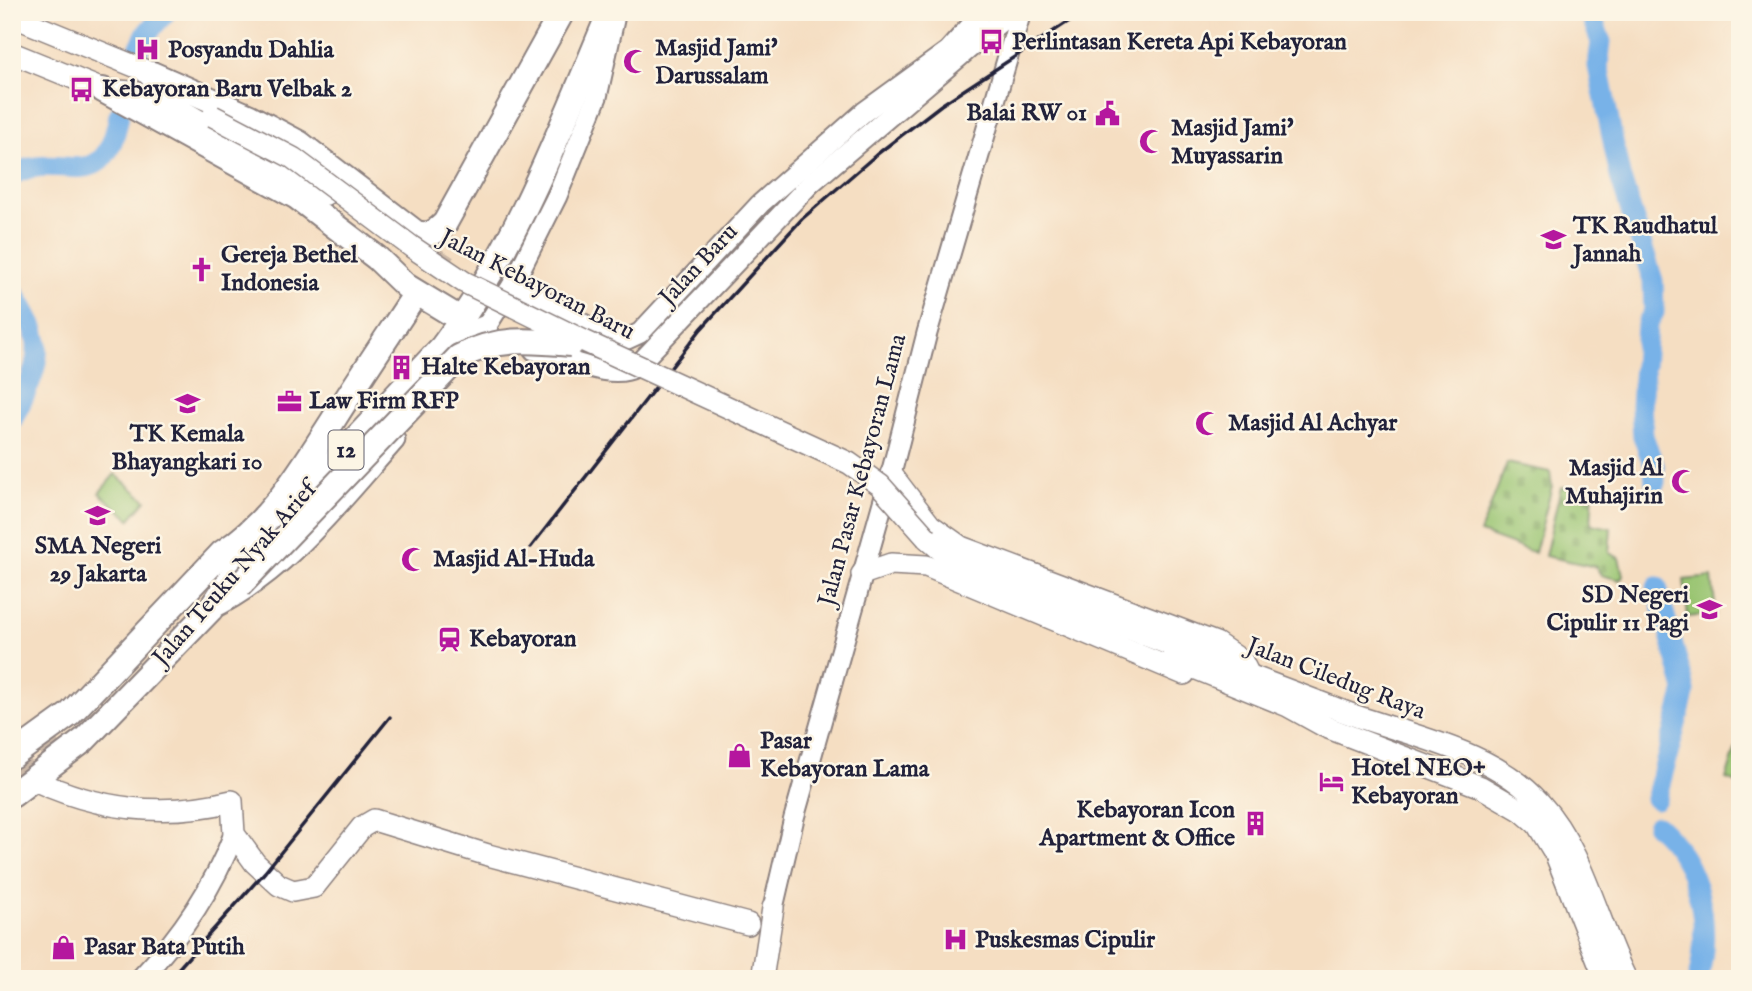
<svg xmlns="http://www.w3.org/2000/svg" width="1752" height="991" font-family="'IM FELL English',serif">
  <defs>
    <pattern id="cemetery-stones" width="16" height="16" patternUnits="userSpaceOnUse" patternTransform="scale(1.75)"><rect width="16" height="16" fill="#9ac572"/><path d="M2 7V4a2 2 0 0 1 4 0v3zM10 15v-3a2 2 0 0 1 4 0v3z" fill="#84a964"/></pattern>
  </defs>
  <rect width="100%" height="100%" fill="#fcf5e5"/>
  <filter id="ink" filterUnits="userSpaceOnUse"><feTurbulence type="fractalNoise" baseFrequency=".0143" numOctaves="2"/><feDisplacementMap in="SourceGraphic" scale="14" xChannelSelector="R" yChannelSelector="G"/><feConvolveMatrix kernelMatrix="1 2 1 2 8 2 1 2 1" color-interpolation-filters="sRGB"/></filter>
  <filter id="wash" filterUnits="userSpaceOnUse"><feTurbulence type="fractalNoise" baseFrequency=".00686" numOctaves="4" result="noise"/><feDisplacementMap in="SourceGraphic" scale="28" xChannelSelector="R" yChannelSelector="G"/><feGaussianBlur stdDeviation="1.57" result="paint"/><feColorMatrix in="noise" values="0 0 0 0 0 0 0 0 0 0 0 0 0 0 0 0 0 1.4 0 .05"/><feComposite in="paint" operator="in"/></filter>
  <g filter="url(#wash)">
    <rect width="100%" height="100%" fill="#f5dec2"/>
    <g fill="url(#cemetery-stones)" stroke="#5e7456" stroke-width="2">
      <path d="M 1507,463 L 1550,472 L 1552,486 L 1535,553 L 1480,533 Z"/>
      <path d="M 1561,487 L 1593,491 L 1591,524 L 1611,528 L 1609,553 L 1619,558 L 1623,575 L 1620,580 L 1601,575 L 1596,567 L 1545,556 Z"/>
    </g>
    <g fill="#9ac572" stroke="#5e7456" stroke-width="2">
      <path d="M 115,474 L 146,500 L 130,519 L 99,493 Z"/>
      <path d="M 1712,577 L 1716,614 L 1688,617 L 1684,580 Z"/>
      <path d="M 1739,738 L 1740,738 L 1740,784 L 1726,779 Z"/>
    </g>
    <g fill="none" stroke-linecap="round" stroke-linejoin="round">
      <g stroke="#78b2e8" stroke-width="21">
        <path d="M 1590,12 L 1601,42 L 1598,66 L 1620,176 L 1653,281 L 1654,312 L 1647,325 L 1641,407 L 1643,436 L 1654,466 L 1655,482"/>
        <path d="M 139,49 L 146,34 L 166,12"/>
        <path d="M 12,175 C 62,147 104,203 119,115"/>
        <path d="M 12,289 C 20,303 31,319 35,334 C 44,361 24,397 12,420"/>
        <path d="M 1656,799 L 1685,690 L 1657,587"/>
        <path d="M 1657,826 C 1700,864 1712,924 1698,979"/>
      </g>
    </g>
  </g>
  <g filter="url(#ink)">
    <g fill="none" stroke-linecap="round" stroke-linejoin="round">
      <g stroke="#cbb8a7" stroke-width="24" stroke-dasharray="24 12" stroke-linecap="butt">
        <path d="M 411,301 L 452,238"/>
        <path d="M 12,775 L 60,744"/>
      </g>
      <defs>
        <g id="secondary">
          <path d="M 513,284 L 596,331 L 627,339 L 640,333 L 760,204 L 864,112 L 948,51 L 983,12"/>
          <path d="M 479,338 L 513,284 L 557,196 L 597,97 L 614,20"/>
          <path d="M 534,350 C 565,356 609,382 636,367 L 811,183 L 1012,12"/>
          <path d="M 210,610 C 287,572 340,502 395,440"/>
          <path d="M 773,908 L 794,818 L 891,474 L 927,333 L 1021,12"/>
          <path d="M 140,979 C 181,936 213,889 234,834"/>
        </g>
        <g id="primary">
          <path d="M 12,16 L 144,70 L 161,86"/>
          <path d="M 12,53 L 103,90 L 132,92 L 172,105 L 326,194"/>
          <path d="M 891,474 L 930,525 L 961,547 L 1216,643 L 1242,661 L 1247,671"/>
          <path d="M 927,538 L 943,552 L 969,566 C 1094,616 1220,664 1345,712 C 1409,736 1493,750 1540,803 C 1584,851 1597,922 1626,979"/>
          <path d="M 862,574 L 891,564 L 926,566 L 1184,674"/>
          <path d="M 1172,659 L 1288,706 L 1326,727 L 1481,787 L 1522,811 L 1537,824 L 1556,855 L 1605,979"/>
          <path d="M 34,780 C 98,810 162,818 232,801 L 234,834 L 255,863 L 279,885 L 293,891 L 314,887 L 362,827 L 374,820 L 488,855 L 748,924"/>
          <path d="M 762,979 L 773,908"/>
        </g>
        <g id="highway">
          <path d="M 152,74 L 250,117 L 299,143 L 416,233 C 429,237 436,232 445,223 L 562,12"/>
          <path d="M 103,90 L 297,197 L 377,258 L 406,286 L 462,320"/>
          <path d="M 444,345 L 485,328"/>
          <path d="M 12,756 L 70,714 L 222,553 C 271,522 301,470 332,422 C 357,382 384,342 411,301"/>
          <path d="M 12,795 L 84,740 L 210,610 L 248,553 L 443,346 C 517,246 562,125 610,12"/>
        </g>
      </defs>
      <use href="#secondary" stroke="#8c807e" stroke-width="23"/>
      <use href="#primary" stroke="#8c807e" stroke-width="24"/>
      <use href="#highway" stroke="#8c807e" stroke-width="28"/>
      <use href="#secondary" stroke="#fff" stroke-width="19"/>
      <use href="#primary" stroke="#fff" stroke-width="21"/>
      <use href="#highway" stroke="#fff" stroke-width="24"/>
      <g stroke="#22223b" stroke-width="3.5">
        <path d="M 531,547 L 701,329 L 802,219 L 876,155 L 941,105 L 1083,12"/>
        <path d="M 169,979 L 265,872 L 390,717"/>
      </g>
      <defs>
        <path id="primary-bridge" d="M 213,116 L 293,158 L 412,247 L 464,282 L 584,341 L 849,463 L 880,485 L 927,538"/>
        <path id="highway-bridge" d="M 239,586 L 459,357 C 497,337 529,340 571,344"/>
      </defs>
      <use href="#primary-bridge" stroke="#8c807e" stroke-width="24" stroke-linecap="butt"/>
      <use href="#highway-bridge" stroke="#8c807e" stroke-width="28" stroke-linecap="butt"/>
      <use href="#primary-bridge" stroke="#fff" stroke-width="21"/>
      <use href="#highway-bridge" stroke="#fff" stroke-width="24"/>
    </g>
  </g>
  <defs>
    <symbol id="bus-bare" viewBox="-9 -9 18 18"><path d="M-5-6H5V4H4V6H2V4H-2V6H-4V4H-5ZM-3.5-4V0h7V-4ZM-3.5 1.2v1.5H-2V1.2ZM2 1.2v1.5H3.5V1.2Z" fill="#b5179e" stroke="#fcf5e5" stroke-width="2.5" paint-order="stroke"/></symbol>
    <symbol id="hospital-bare" viewBox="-9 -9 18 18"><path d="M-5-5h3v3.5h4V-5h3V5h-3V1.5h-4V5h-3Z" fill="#b5179e" stroke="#fcf5e5" stroke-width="2.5" paint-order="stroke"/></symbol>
    <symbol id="mosque-bare" viewBox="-9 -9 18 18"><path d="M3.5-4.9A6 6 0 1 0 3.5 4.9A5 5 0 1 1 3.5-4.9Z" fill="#b5179e" stroke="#fcf5e5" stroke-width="2.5" paint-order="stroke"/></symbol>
    <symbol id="civic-bare" viewBox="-9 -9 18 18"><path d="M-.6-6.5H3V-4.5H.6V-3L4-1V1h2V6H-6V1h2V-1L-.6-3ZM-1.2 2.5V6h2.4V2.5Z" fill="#b5179e" stroke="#fcf5e5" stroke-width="2.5" paint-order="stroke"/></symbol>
    <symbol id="school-bare" viewBox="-9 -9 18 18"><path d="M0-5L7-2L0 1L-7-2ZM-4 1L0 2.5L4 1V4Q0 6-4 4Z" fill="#b5179e" stroke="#fcf5e5" stroke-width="2.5" paint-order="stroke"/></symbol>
    <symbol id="church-bare" viewBox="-9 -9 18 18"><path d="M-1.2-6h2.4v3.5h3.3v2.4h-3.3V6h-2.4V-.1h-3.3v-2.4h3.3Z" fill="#b5179e" stroke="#fcf5e5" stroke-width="2.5" paint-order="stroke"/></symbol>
    <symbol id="building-bare" viewBox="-9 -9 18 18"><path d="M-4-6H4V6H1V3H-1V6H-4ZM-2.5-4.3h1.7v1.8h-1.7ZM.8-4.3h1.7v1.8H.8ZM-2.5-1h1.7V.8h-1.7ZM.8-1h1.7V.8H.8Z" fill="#b5179e" stroke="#fcf5e5" stroke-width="2.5" paint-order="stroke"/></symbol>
    <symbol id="office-bare" viewBox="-9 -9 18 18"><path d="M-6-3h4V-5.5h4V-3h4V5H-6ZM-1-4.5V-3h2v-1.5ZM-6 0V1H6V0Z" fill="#b5179e" stroke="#fcf5e5" stroke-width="2.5" paint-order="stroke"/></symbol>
    <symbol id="station-bare" viewBox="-9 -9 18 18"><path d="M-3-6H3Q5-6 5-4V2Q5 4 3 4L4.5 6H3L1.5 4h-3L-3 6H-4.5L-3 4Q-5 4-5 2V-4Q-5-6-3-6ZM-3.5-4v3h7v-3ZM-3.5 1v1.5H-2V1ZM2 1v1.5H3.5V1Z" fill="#b5179e" stroke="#fcf5e5" stroke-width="2.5" paint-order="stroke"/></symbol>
    <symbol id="shop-bare" viewBox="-9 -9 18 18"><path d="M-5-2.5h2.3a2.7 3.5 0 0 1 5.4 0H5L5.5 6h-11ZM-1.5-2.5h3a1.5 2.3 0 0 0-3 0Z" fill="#b5179e" stroke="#fcf5e5" stroke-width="2.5" paint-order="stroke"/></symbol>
    <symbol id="hotel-bare" viewBox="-9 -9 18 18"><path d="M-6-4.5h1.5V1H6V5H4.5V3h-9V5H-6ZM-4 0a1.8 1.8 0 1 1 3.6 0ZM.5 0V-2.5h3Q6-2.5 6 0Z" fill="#b5179e" stroke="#fcf5e5" stroke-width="2.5" paint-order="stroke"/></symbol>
  </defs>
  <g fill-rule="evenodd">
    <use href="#bus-bare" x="974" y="24" width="35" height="35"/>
    <use href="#hospital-bare" x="130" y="32" width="35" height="35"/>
    <use href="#mosque-bare" x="618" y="44" width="35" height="35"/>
    <use href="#bus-bare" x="64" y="72" width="35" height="35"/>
    <use href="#civic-bare" x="1090" y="96" width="35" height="35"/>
    <use href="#mosque-bare" x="1134" y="124" width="35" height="35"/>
    <use href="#school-bare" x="1536" y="222" width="35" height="35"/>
    <use href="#church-bare" x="184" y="252" width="35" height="35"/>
    <use href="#building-bare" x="384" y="350" width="35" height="35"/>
    <use href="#office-bare" x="272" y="384" width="35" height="35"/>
    <use href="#school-bare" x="170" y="386" width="35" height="35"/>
    <use href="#mosque-bare" x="1190" y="406" width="35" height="35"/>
    <use href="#mosque-bare" x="1666" y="464" width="35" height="35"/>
    <use href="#school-bare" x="80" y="498" width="35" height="35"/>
    <use href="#mosque-bare" x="396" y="542" width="35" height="35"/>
    <use href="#school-bare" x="1692" y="592" width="35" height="35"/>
    <use href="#station-bare" x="432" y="622" width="35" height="35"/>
    <use href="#shop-bare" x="722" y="738" width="35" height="35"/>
    <use href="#hotel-bare" x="1314" y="764" width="35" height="35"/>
    <use href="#building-bare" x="1238" y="806" width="35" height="35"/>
    <use href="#hospital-bare" x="938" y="922" width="35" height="35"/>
    <use href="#shop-bare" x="46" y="930" width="35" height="35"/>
  </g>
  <g text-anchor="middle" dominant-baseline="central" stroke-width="5" stroke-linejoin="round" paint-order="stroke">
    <rect fill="#fcf5e5" stroke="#63616e" stroke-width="2" x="328.5" y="430.5" width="35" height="39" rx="5"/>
    <g font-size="23" font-weight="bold" fill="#22223b">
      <text x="346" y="450">12</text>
    </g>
    <g font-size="24" font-weight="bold" fill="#22223b" stroke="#fcf5e5" text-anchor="start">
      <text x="1012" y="42">Perlintasan Kereta Api Kebayoran</text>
      <text x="655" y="48">Masjid Jami'<tspan x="655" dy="28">Darussalam</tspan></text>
      <text x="168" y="50">Posyandu Dahlia</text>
      <text x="102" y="89">Kebayoran Baru Velbak 2</text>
      <text x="1087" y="113" text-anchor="end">Balai RW 01</text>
      <text x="1171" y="128">Masjid Jami'<tspan x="1171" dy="28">Muyassarin</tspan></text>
      <text x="1573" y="226">TK Raudhatul<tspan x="1573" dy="28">Jannah</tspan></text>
      <text x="221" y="255">Gereja Bethel<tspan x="221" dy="28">Indonesia</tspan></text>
      <text x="421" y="367">Halte Kebayoran</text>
      <text x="309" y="401">Law Firm RFP</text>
      <text x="1228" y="423">Masjid Al Achyar</text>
      <text x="187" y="434" text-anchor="middle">TK Kemala<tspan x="187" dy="28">Bhayangkari 10</tspan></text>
      <text x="1663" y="468" text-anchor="end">Masjid Al<tspan x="1663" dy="28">Muhajirin</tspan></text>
      <text x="98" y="546" text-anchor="middle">SMA Negeri<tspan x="98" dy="28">29 Jakarta</tspan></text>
      <text x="433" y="559">Masjid Al-Huda</text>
      <text x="1689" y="595" text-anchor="end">SD Negeri<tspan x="1689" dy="28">Cipulir 11 Pagi</tspan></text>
      <text x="469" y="639">Kebayoran</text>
      <text x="760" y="741">Pasar<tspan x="760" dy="28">Kebayoran Lama</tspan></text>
      <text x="1351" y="768">Hotel NEO+<tspan x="1351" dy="28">Kebayoran</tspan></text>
      <text x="1235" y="810" text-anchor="end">Kebayoran Icon<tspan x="1235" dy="28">Apartment &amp; Office</tspan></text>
      <text x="975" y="940">Puskesmas Cipulir</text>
      <text x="84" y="947">Pasar Bata Putih</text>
    </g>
    <g font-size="24" fill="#22223b" stroke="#fcf5e5">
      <text transform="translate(699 265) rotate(-47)">Jalan Baru</text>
      <text transform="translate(537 285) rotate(27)">Jalan Kebayoran Baru</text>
      <text transform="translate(863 470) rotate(-75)">Jalan Pasar Kebayoran Lama</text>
      <text transform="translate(235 574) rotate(-49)">Jalan Teuku Nyak Arief</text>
      <text transform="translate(1336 679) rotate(21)">Jalan Ciledug Raya</text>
    </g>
  </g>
  <rect width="1752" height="991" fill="none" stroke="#fcf5e5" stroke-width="42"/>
</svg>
